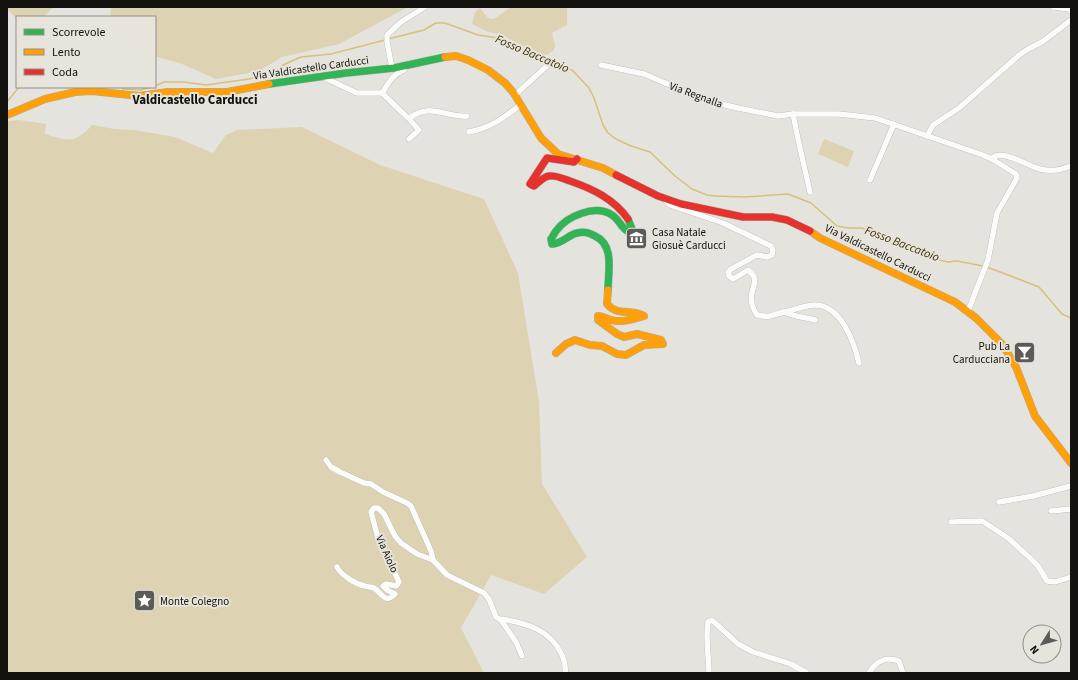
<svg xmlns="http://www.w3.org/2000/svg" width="1078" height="680" font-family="'Source Sans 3',sans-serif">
  <rect width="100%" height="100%" fill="#e4e3de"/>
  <g fill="#ddd2b1">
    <path d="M 7,7 L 54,7 L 43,17 L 17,17 L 17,19 L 7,9 Z"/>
    <path d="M 111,7 L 408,7 L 339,44 L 282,57 L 259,71 L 216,79 L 182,64 L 155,56 L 155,17 L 110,17 Z"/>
    <path d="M 511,7 L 567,7 L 567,25 L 552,33 L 555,45 L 554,50 L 544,57 L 500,34 L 488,32 L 472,24 L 475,12 L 480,8 L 488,18 L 494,19 Z"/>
    <path d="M 19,120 L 46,124 L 45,134 C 68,141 75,144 92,125 L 114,129 L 134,130 L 175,137 L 213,153 L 226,135 L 237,130 L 302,127 L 380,165 L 484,199 L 518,273 L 539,402 L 542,484 L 587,557 L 544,594 L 491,575 L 461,628 L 484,673 L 7,673 L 7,121 Z"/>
    <path d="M 824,139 L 854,151 L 848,167 L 818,154 Z"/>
  </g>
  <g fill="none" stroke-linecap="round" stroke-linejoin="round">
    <g stroke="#d6c07c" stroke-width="1.5">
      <path d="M 388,39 L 424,30 L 436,23 L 445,23 L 478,35 L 498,38 L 512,44 L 533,57 L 572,70 L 589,88 L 594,98 L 603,125 L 608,133 L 616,139 L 631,146 L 650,152 L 675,176 L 692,189 L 707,195 L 715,196 L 745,197 L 788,194 L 811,203 L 837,226 L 848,228 L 862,228 L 939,260 L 948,262 L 957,261 L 983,266"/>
      <path d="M 155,86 L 164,82 L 184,82 L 206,85 L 249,79 L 277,71 L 283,65 L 301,57 L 331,54 L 385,40"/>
      <path d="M 121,87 L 123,89 L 140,90 L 152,87"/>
      <path d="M 7,102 L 19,87"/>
      <path d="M 987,267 L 1039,287 L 1062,314 L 1071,318"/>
    </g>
    <defs>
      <g id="street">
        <path d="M 1053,7 L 1070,9 L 1071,11"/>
        <path d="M 601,65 L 644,74 L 708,101 L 738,108 L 778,116 L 793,114 L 839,114 L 875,118 L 980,154 L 992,159 L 1016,174 L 1017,178 L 997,213 L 988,260 L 968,311"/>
        <path d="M 392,68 L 387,42 L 387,35 L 401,22 L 425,7"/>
        <path d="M 323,77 L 357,93 L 382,93 L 408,118 L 410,118 C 430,102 447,118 467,116"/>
        <path d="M 382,93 C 390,81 391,76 404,70 L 404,66"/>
        <path d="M 515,95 L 549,64"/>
        <path d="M 793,114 L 798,139 L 810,192"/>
        <path d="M 469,132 C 491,128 503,118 520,105"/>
        <path d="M 927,136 L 933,125 L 959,108 L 1018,56 L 1028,49 L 1042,42 L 1071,20"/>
        <path d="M 409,139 L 419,130 L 410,120 L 410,118"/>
        <path d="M 992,159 C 1000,147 1029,167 1040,169 C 1051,172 1061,170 1071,166"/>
        <path d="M 870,180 L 894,124"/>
        <path d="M 666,199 L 666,201 L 670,205 L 723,223 L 771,246 L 773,250 L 772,255 L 767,257 L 757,255 L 731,269 L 728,272 L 729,276 L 733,279 L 748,270 C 759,279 754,282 752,293 C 750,301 753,309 757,315 C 771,318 772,315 784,312 C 793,310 807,305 815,305 C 841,305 854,342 859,363"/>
        <path d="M 784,312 C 795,317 804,317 815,320"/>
        <path d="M 326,460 L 331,467 L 340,472 L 364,483 L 371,484 L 383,492 L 407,503 L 411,506 L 431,551 L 433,560"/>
        <path d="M 999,502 L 1033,496 L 1071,486"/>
        <path d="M 1051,511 L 1071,509"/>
        <path d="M 951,522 L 982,521 L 1008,538 L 1029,557 L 1038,566 L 1047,581 L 1055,582 L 1071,577"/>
        <path d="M 337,567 C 342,576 355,584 365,586 C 368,587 372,587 374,588 C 381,592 385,605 395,594 L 387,590 L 383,586 L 386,584 L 396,586 L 399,582 L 378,538 L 371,512 L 374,508 L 378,508 L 384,514 L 395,536 L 401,543 L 417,554 L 433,560 L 447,575 L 484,593 L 489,599 L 496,617 L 501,620"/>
        <path d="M 522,656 L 516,642 L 501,620 L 502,619 C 526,623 551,630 562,655 C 564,660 566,667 565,673"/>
        <path d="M 709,673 C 709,656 705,639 708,622 L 712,620 L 738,644 L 753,652 L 791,664 L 807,673"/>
        <path d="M 869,673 C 876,661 885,656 899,661 L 903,673"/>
      </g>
      <g id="fast">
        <path d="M 269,84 L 346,73 L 394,68 L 445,57"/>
        <path d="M 608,290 C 608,272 615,245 595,236 C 589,233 585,231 577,233 C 568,235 562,244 552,244 L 551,239 C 553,236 554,234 556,231 C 567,216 595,204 612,215 C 620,220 621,229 629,232 L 632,229 L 628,219"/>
      </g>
      <g id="slow">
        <path d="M 445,57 L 456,56 L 468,60 L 488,70 L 505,83 L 513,92 L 541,138 L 558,154 L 603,168 L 616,175"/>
        <path d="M 7,115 L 45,99 L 75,92 L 92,91 L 139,96 L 168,92 L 227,92 L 269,84"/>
        <path d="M 810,231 L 820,238 L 955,302 L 976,318 L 1002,344 L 1016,367 L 1035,416 L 1071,463"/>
        <path d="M 556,353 L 566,344 L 575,340 L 590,345 L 602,346 L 617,354 L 626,355 L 644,345 L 663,344 L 661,340 L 637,334 L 624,337 L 617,334 L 598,320 L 598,316 C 603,316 606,319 611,320 C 622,323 633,319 644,316 C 631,308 618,317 607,304 L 608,290"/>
      </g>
      <g id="jam">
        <path d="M 577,159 L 574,162 L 547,158 L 530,184 L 534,186 C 539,182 543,177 549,176 C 556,175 564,179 570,181 C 593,189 614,199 628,219"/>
        <path d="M 616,175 L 658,196 L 681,204 L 743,217 L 772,217 L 787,220 L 810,231"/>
      </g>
    </defs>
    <use href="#street" stroke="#acaba8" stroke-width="6"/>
    <use href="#fast" stroke="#acaba8" stroke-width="8"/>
    <use href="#slow" stroke="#acaba8" stroke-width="8"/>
    <use href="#jam" stroke="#acaba8" stroke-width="8"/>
    <use href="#street" stroke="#fbfbfa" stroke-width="5.5"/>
    <use href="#fast" stroke="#30b455" stroke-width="7"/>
    <use href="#slow" stroke="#ff9f0a" stroke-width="7"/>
    <use href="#jam" stroke="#e5322d" stroke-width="7"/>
  </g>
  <defs>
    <symbol id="museum-square" viewBox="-11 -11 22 22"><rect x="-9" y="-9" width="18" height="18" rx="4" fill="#5c5b57" stroke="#e7e4db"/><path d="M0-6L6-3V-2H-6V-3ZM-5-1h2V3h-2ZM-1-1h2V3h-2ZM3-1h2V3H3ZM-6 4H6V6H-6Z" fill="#fff"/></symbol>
    <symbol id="bar-square" viewBox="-11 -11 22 22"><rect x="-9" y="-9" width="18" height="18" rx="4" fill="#5c5b57" stroke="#e7e4db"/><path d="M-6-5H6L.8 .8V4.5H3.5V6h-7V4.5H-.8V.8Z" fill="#fff"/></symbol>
    <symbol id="sight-square" viewBox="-11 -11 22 22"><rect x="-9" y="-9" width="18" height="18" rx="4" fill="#5c5b57" stroke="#e7e4db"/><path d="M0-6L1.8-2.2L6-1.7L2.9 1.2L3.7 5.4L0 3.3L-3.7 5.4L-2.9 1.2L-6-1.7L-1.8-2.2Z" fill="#fff"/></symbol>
  </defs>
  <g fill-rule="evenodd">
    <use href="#museum-square" x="624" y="226" width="25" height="25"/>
    <use href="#bar-square" x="1012" y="340" width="25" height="25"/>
    <use href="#sight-square" x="132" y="588" width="25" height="25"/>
  </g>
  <g text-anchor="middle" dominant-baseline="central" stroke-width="4" stroke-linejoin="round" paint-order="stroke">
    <g font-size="11" fill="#13120f" stroke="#e7e4db">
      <text transform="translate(311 68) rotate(-8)">Via Valdicastello Carducci</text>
      <text transform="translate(696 95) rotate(20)">Via Regnalla</text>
      <text transform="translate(878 253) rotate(26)">Via Valdicastello Carducci</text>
      <text transform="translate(387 554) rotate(66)">Via Aiolo</text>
    </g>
    <g font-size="11" fill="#13120f" stroke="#e7e4db" text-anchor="start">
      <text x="652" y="232">Casa Natale<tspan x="652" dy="13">Giosuè Carducci</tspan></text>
      <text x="1010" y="346" text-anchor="end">Pub La<tspan x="1010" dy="13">Carducciana</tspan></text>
      <text x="160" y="601">Monte Colegno</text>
    </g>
    <g font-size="12" font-style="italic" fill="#3e3107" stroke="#e7e4db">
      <text transform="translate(532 54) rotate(23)">Fosso Baccatoio</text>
      <text transform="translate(902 244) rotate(21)">Fosso Baccatoio</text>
    </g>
    <g font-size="13" font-weight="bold" fill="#13120f" stroke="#e7e4db">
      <text x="195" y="100">Valdicastello Carducci</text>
    </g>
  </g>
  <rect width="1078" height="680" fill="none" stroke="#13120f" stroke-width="16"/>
  <rect x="16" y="16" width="140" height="72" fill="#e7e4db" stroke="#929089"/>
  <rect x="24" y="29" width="20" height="6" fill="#30b455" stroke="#929089"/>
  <text x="52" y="36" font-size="12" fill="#13120f">Scorrevole</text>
  <rect x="24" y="49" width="20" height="6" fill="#ff9f0a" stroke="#929089"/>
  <text x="52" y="56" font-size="12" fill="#13120f">Lento</text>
  <rect x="24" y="69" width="20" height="6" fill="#e5322d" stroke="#929089"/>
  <text x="52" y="76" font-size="12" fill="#13120f">Coda</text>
  <g transform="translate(1042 644) rotate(233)"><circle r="19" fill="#e7e4db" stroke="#929089"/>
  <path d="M0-3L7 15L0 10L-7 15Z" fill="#5c5b57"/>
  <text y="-6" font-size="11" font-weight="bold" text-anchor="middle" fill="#13120f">N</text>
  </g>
</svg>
